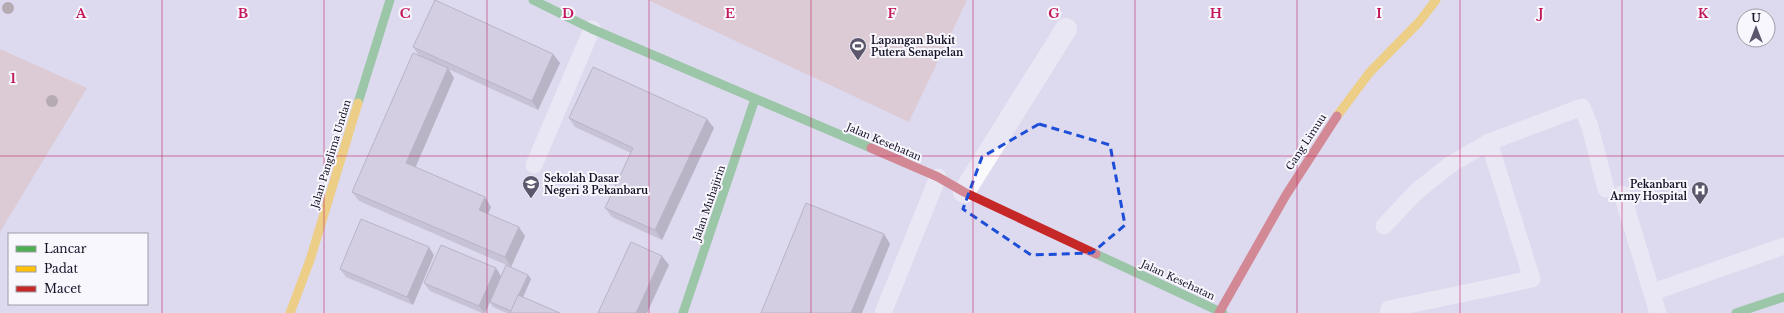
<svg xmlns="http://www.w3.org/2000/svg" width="1784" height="313" font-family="'Libre Baskerville',serif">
  <rect width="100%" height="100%" fill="#ddd9ee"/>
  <g fill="#dbbbb3">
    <path d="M 648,0 L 967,0 L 909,122 Z"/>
    <path d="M 0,49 L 87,88 L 0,232 Z"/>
  </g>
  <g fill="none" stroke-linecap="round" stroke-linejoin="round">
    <g stroke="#faf9fc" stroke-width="17">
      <path d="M 534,165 L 592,29"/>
      <path d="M 1622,194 L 1658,313"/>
      <path d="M 1384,226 L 1416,192 L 1451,164 L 1489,142 L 1582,107 L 1590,127 L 1606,189"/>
      <path d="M 1653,292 L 1784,246"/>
      <path d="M 883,313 L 938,177"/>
      <path d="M 1388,313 L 1389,309 L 1532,279 L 1489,142"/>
    </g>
    <path stroke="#faf9fc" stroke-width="22" d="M 964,192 L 1066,29"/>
    <g stroke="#4caf50" stroke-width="9">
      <path d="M 533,0 L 592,29 L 871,148"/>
      <path d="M 358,103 L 390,0"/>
      <path d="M 1096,254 L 1223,313"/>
      <path d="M 683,313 L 755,99"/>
      <path d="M 1736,313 L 1784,297"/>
    </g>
    <g stroke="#ffc107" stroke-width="9">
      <path d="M 1337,116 L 1370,72 L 1419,22 L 1436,0"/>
      <path d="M 290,313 L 310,260 L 358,103"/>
    </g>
    <g stroke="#c62828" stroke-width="9">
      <path d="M 871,148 L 938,177 L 964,192 L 1096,254"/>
      <path d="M 1219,313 L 1286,195 L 1337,116"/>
    </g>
  </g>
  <g fill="#8a736c">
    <circle cx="8" cy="8" r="6"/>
    <circle cx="52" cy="101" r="6"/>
  </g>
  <g fill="#ada6b7">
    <path d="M 413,47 L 560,63 L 538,110 L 448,69 L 454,78 L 415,167 L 491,207 L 488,214 L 525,236 L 511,267 L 359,201 L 352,192 L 419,56 Z"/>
    <path d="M 569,118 L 714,128 L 662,240 L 612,217 L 605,208 L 631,153 L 575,127 Z"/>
    <path d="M 434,255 L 413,305 L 346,277 L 340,269 Z"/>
    <path d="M 528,275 L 531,279 L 523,297 L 560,313 L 507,313 L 493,307 L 490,302 L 485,313 L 482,313 L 430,291 L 424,283 L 501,276 Z"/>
  </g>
  <g fill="#8d8795">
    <path d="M 553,54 L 560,63 L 538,110 L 532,101 Z"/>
    <path d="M 448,68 L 454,78 L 413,173 L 406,163 Z"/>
    <path d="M 707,119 L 714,128 L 662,240 L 655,230 Z"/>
    <path d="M 485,197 L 491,207 L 486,219 L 479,210 Z"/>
    <path d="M 519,227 L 525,236 L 511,267 L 505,257 Z"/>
    <path d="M 884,234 L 890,244 L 862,313 L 851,313 Z"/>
    <path d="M 429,247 L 434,255 L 413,305 L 407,297 Z"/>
    <path d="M 662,256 L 669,265 L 647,313 L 636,313 Z"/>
    <path d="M 496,268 L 501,276 L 485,313 L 484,313 L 479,306 Z"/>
    <path d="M 528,275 L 531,279 L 516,313 L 511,312 Z"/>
  </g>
  <g fill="#c9c1d5" stroke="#8d8795">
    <path d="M 435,0 L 553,54 L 532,101 L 413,47 Z"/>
    <path d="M 413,53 L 448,68 L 406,163 L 485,197 L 479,210 L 519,227 L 505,257 L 352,192 Z"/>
    <path d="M 593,67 L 707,119 L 655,230 L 605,208 L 633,148 L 569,118 Z"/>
    <path d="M 806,203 L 884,234 L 851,313 L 761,313 Z"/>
    <path d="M 361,219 L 429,247 L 407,297 L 340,269 Z"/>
    <path d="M 631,242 L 662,256 L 636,313 L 598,313 Z"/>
    <path d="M 441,245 L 496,268 L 479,306 L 424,283 Z"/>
    <path d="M 506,265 L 528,275 L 511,311 L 490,302 Z"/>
    <path d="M 518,295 L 560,313 L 510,313 Z"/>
  </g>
  <path d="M0 0H1784V313H0ZM 1039,124 L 1110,145 L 1125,225 L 1092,253 L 1031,255 L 963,209 L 982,157 Z" fill="#ddd9ee" fill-opacity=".55" fill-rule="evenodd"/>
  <path fill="none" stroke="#1d4ed8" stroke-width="3" stroke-dasharray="8 5" stroke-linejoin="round" d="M 1039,124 L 1110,145 L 1125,225 L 1092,253 L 1031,255 L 963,209 L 982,157 Z"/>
  <path fill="none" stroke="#c2185b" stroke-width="1" stroke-opacity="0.55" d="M 162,0 L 162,313M 324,0 L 324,313M 487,0 L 487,313M 649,0 L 649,313M 811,0 L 811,313M 973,0 L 973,313M 1135,0 L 1135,313M 1297,0 L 1297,313M 1460,0 L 1460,313M 1622,0 L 1622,313M 0,156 L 1784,156"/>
  <defs>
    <symbol id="stadium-pin" viewBox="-11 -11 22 30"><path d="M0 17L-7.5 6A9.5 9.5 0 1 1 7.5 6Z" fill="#5c576d" stroke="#f8f7fd"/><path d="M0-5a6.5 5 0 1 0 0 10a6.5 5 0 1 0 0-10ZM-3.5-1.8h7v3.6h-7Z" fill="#fff"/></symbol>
    <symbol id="school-pin" viewBox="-11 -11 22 30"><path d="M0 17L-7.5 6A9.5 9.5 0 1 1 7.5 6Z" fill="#5c576d" stroke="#f8f7fd"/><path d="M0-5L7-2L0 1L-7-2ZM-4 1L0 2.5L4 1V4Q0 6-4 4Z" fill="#fff"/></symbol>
    <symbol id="hospital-pin" viewBox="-11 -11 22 30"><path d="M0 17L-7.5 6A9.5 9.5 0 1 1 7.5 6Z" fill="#5c576d" stroke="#f8f7fd"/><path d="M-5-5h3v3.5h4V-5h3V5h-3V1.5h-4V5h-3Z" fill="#fff"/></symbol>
  </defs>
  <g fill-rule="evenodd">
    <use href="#stadium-pin" x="848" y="36" width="20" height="27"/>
    <use href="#school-pin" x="521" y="174" width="20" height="27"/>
    <use href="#hospital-pin" x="1690" y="180" width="20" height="27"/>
  </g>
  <g text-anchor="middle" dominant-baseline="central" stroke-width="4" stroke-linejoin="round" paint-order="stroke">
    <g font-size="10" font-weight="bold" fill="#161127" stroke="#f8f7fd" text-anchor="start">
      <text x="871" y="40">Lapangan Bukit<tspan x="871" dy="12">Putera Senapelan</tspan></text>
      <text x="544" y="178">Sekolah Dasar<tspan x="544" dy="12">Negeri 3 Pekanbaru</tspan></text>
      <text x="1687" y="184" text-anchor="end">Pekanbaru<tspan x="1687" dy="12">Army Hospital</tspan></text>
    </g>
    <g font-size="10" fill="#161127" stroke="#f8f7fd">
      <text transform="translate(884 142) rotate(23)">Jalan Kesehatan</text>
      <text transform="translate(1306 142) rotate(-57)">Gang Limuu</text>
      <text transform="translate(331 154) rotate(-73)">Jalan Panglima Undan</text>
      <text transform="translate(709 203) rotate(-71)">Jalan Muhajirin</text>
      <text transform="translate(1178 280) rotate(25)">Jalan Kesehatan</text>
    </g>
  </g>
  <g font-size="13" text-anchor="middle" font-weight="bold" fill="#c2185b" stroke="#f8f7fd" stroke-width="4" stroke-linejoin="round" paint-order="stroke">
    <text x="81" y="18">A</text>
    <text x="243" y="18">B</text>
    <text x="405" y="18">C</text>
    <text x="568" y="18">D</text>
    <text x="730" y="18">E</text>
    <text x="892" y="18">F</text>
    <text x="1054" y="18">G</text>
    <text x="1216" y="18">H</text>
    <text x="1379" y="18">I</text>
    <text x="1541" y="18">J</text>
    <text x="1703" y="18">K</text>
    <text x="13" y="83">1</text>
  </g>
  <rect x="8" y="233" width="140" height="72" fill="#f8f7fd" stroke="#9e9ba7"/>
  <rect x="16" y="246" width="20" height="6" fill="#4caf50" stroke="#9e9ba7"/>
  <text x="44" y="253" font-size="12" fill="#161127">Lancar</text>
  <rect x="16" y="266" width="20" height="6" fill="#ffc107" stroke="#9e9ba7"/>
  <text x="44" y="273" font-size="12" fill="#161127">Padat</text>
  <rect x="16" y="286" width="20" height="6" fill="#c62828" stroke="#9e9ba7"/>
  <text x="44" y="293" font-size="12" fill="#161127">Macet</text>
  <g transform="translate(1756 28)"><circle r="19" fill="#f8f7fd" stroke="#9e9ba7"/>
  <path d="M0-3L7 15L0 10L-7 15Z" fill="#5c576d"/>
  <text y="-6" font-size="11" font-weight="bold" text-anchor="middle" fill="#161127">U</text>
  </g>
</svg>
